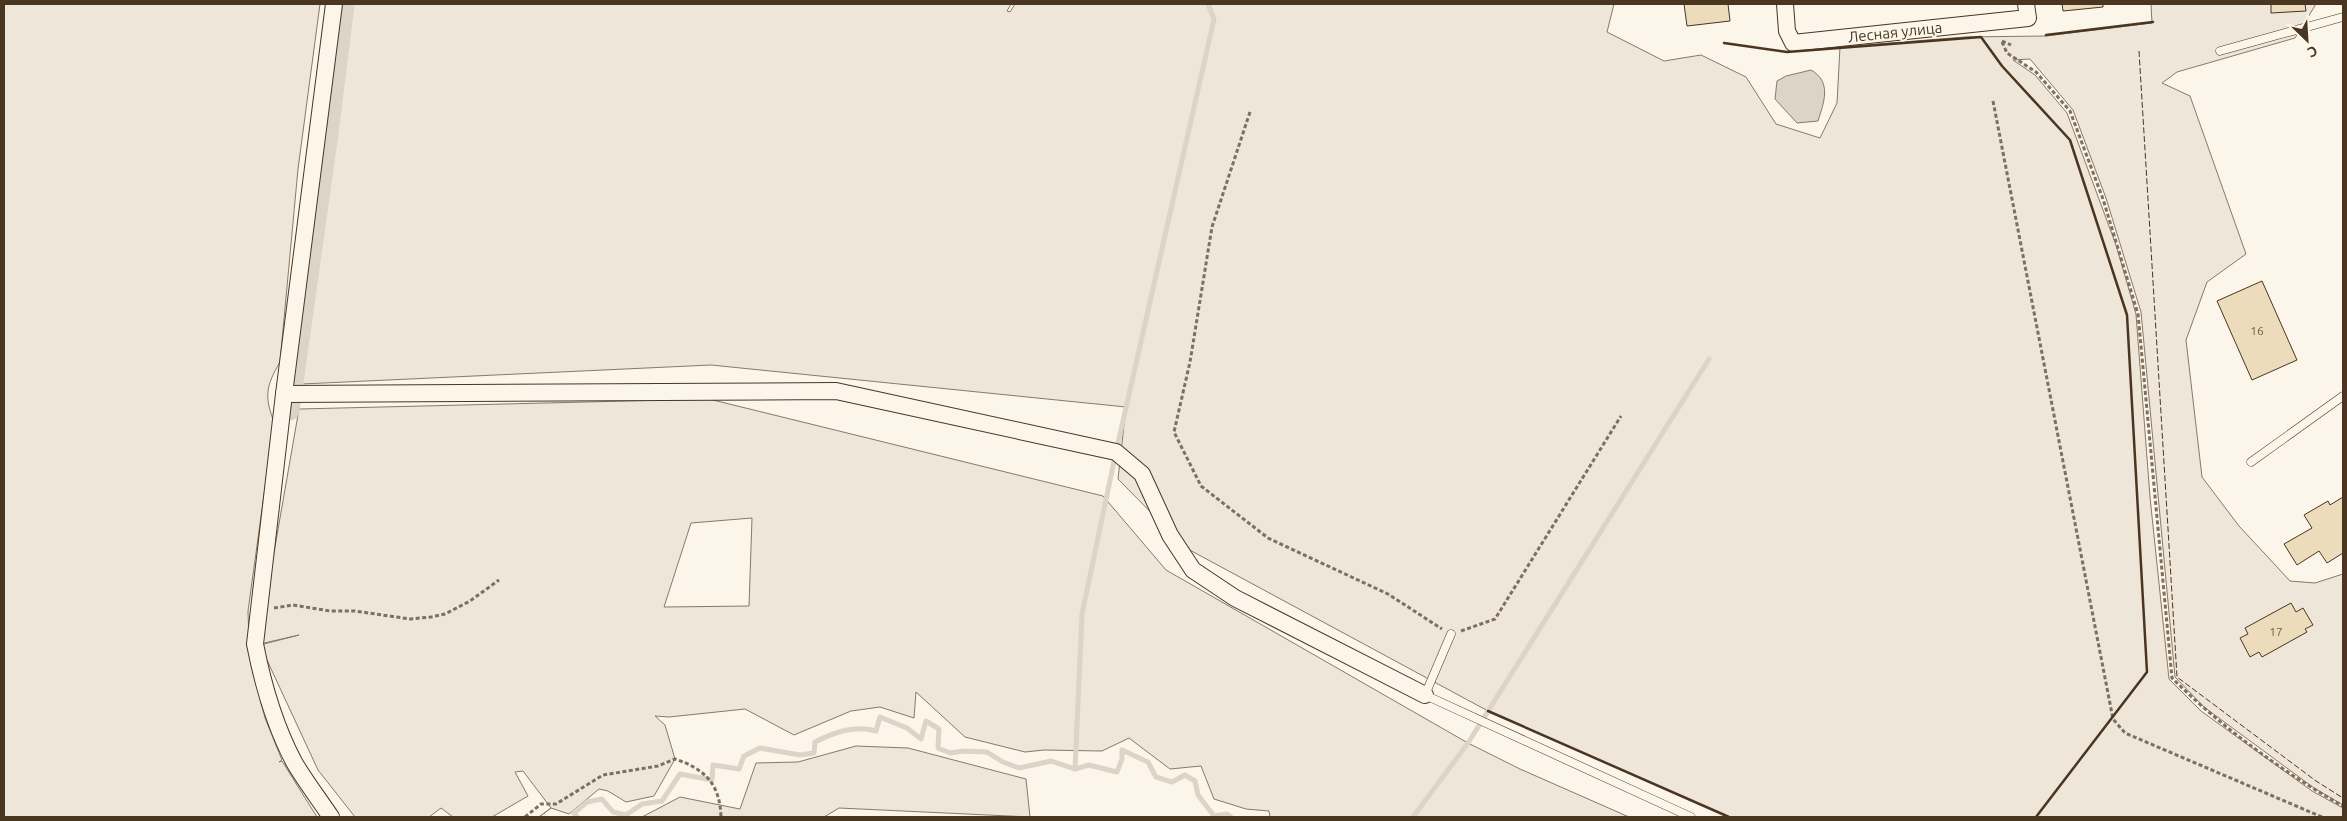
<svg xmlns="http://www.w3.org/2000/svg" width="2347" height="821" font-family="Ubuntu,sans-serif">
  <rect width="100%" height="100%" fill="#fbf6e9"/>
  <g fill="#ede6d9" stroke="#887966" fill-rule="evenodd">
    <path d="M 4,4 L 320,4 L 298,169 L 280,362 C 266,386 264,396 274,422 L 248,611 L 249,643 L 253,673 L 265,718 L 282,760 L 279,762 L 282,761 L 317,817 L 4,817 Z"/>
    <path d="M 351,4 L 1011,4 L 1007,11 L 1010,12 L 1015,4 L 1614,4 L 1607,32 L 1664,61 L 1701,55 L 1746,77 L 1776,124 L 1820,138 L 1837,103 L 1840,47 L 1965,37 L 2046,36 L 2152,23 L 2151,4 L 2316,4 L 2295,38 L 2177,72 L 2162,83 L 2190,96 L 2246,254 L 2207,282 L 2186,340 L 2202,477 L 2239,526 L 2290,581 L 2315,583 L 2343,574 L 2343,805 L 2314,788 L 2204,707 L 2175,677 L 2141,312 L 2106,198 L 2073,110 L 2030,59 L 2013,60 L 2035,75 L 2067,113 L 2116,245 L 2136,314 L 2150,497 L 2169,679 L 2201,711 L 2312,791 L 2343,808 L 2343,817 L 1729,817 L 1488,711 L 1186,548 L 1118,479 L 1126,407 L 711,365 L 302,384 L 294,383 Z"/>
    <path d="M 709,399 L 1103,496 L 1166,570 L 1468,743 L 1520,769 L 1629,817 L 1270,817 L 1269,811 L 1246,809 L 1214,799 L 1201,766 L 1170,769 L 1129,738 L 1102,751 L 1044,750 L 1025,752 L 965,737 L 916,692 L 914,718 L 880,707 L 851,711 L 794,735 L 745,709 L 669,717 L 655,716 L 665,725 L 675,759 L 654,796 L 626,802 L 608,791 L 599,789 L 569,814 L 551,808 L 539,817 L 551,808 L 523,771 L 515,772 L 528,796 L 492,817 L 453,817 L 441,808 L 429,817 L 355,817 L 318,770 L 260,645 L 299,635 L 260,644 L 264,610 L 299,409 ZM 752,518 L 749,606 L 664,607 L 691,523 Z"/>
    <path d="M 856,746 L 908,748 L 1026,779 L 1030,817 L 839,808 L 824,817 L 642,817 L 680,797 L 740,809 L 756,763 L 798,762 Z"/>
  </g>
  <path fill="#dcd4c6" stroke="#887966" d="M 1811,70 C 1832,82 1824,102 1818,121 L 1797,123 L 1775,99 L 1777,81 L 1786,76 Z"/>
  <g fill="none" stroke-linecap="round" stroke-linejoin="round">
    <g stroke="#dcd4c6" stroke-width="5">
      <path d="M 1075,769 L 1082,614 L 1116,452 L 1214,19 L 1208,4"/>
      <path d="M 577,817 L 574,813 L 587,802 L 602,799 L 613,812 L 626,815 L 642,804 L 662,801 L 680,774 L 712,780 L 713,765 L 739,769 L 744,756 L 760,748 L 800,755 L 814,753 L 815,742 C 835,732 854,725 876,731 L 880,717 L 907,728 L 921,739 L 926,721 L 939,729 L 938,748 L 950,753 L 964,751 L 987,752 L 1003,762 L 1019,768 L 1051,761 L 1075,769 L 1089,765 L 1117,772 L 1122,759 L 1122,750 L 1148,762 L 1156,777 L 1172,782 L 1185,775 L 1195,781 L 1198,795 L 1214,816 L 1227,814 L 1231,817"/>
      <path d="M 1413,817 L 1468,743 L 1709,359"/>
    </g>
    <path stroke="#dcd4c6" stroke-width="19" d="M 290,411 L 329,133 L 345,4"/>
  </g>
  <g fill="#ecdcbc" stroke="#4a3520">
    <path d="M 1684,4 L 1728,4 L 1730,21 L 1687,26 Z"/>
    <path d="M 2062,4 L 2103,4 L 2103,7 L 2063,11 Z"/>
    <path d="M 2271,4 L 2305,4 L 2306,11 L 2271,13 Z"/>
    <path d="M 2262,281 L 2297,360 L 2252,380 L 2217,301 Z"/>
    <path d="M 2343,497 L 2343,553 L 2327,563 L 2319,551 L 2297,565 L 2284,544 L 2312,528 L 2304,515 L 2328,501 L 2330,505 Z"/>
    <path d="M 2291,603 L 2296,612 L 2303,608 L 2313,625 L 2305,629 L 2307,632 L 2262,657 L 2259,652 L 2250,657 L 2240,638 L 2248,634 L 2245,628 Z"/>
  </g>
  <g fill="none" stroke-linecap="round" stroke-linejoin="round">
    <defs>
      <g id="service">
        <path d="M 2220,51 L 2343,17"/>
        <path d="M 2251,462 L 2343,396"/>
        <path d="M 1451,634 L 1425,695 L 1691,817"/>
      </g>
      <g id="minor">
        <path d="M 1785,4 L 1787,31 L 1793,43 L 2028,18 L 2026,4"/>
        <path d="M 284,394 L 836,391 L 1116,452 L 1142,474 L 1170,535 L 1193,570 L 1235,598 L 1425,695"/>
        <path d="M 331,817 C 319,799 305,781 294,762 C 275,726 263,685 255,644 L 284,394 L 334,4"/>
      </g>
    </defs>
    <use href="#service" stroke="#4a3520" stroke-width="9"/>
    <use href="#minor" stroke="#4a3520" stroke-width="18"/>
    <g stroke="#7f6f5c" stroke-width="3" stroke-dasharray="4 2.5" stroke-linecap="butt">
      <path d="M 2002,41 L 2011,45"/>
      <path d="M 2002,42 L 2007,53 L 2036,72 L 2070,111 L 2103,199 L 2138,314 L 2172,678 C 2220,726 2284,773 2343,806"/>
      <path d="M 1993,101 L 2113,719 L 2125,733 L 2322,817"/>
      <path d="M 1250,112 L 1212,227 L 1190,362 L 1174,432 L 1201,486 L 1268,538 L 1388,594 L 1442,629"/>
      <path d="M 274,608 L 293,605 L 330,611 L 355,611 L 410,619 L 431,617 L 445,614 L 470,601 L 499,580"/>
      <path d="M 1461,631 L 1495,619 L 1621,416"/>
      <path d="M 525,817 L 541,804 L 556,804 L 603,775 L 658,766 L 675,759 C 705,769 720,784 721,817"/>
    </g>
    <use href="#service" stroke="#fbf6e9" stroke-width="8"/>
    <use href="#minor" stroke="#fbf6e9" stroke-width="16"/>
    <path stroke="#4a3520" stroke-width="1" stroke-dasharray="6 2.5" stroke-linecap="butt" d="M 2139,51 L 2177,677 L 2316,781 L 2343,798"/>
    <g stroke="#4a3520" stroke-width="2.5">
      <path d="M 2046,35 L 2153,22"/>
      <path d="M 1724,43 L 1787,52 L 1981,37 L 2002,66 L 2070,140 L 2127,315 L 2147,672 L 2036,817"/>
      <path d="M 1488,711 L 1729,817"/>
    </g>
  </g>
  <g text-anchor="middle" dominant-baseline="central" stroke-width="4" stroke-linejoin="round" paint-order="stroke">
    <g font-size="12" fill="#725f47">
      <text x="2257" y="330">16</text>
      <text x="2276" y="631">17</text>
    </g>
    <g font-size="15" fill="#4a3520" stroke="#fbf6e9">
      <text transform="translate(1895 32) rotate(-6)">Лесная улица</text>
    </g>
  </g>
  <rect width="2347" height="821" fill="none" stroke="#4a3520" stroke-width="10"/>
  <g transform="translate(2307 40) rotate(155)" stroke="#fbf6e9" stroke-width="4" paint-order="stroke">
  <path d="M0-4L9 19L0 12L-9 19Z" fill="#4a3520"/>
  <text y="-8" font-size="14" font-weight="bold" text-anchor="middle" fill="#4a3520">С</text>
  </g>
</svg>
